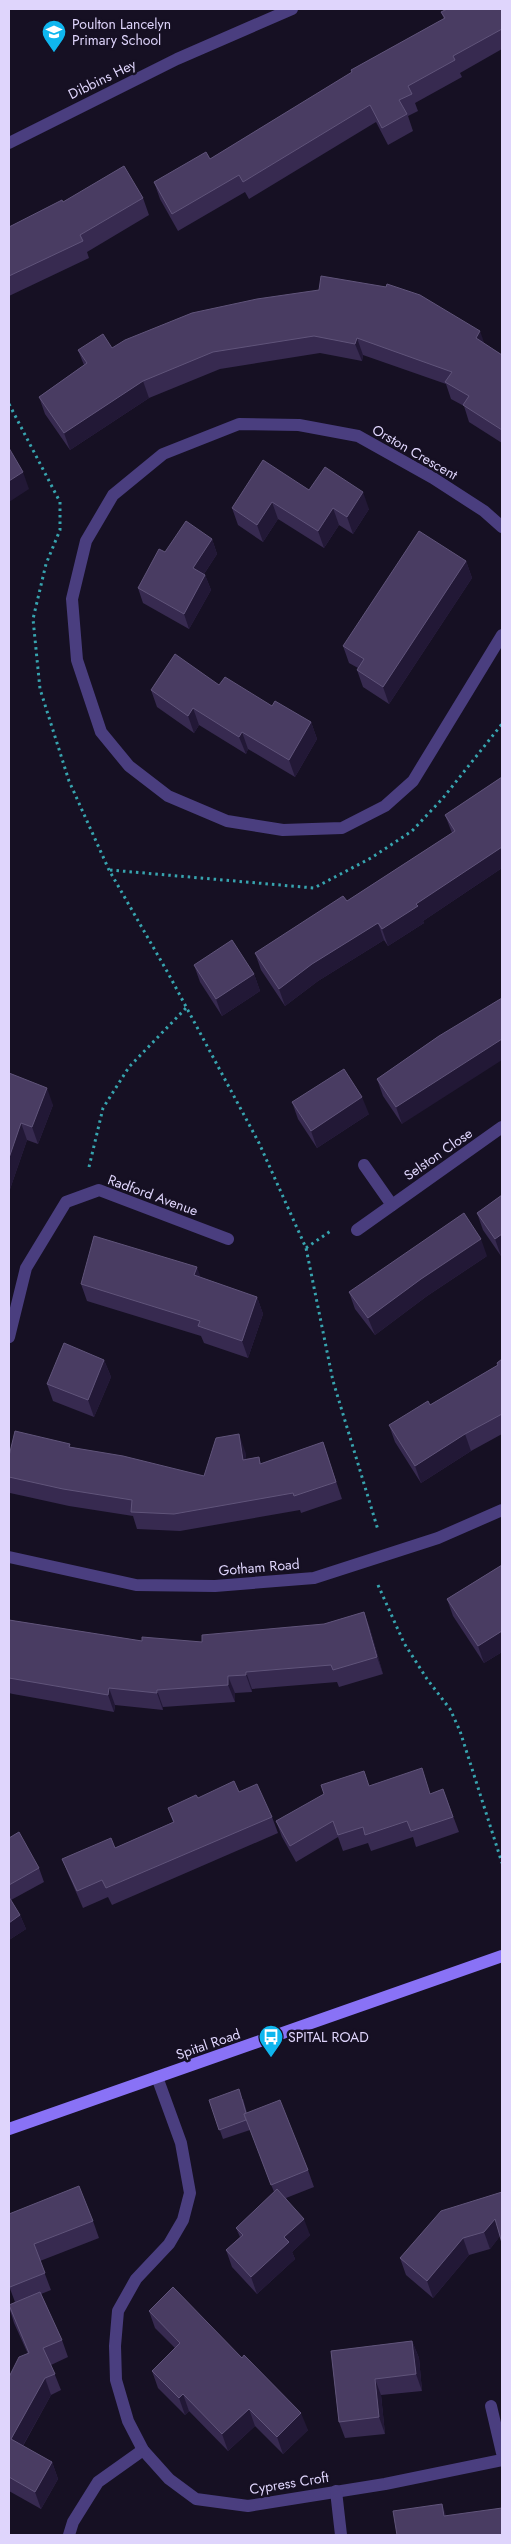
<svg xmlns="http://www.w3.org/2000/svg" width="511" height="2544" font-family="Jost,sans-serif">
  <rect width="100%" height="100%" fill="#161023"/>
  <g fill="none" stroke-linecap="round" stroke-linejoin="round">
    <g stroke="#37a4af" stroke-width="3" stroke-dasharray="2.5 4" stroke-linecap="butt">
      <path d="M 9,404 L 60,502 L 60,530 L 46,564 L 33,619 L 40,689 L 69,781 L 109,870 L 168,973 L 259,1143 L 306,1248 L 333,1381 L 378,1530"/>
      <path d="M 110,870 L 314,888 L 371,858 L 412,831 L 443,798 L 502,724"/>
      <path d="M 89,1167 L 103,1108 L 129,1067 L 186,1008"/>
      <path d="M 306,1248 L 332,1230"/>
      <path d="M 378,1585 L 404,1643 L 427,1679 L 450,1709 L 460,1731 L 502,1863"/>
    </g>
    <g stroke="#4a3e7f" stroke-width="12">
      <path d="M 9,143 L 177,59 L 292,9"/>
      <path d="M 502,527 L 484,511 L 433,478 L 358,436 L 299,425 L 239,424 L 163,454 L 113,495 L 86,541 L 72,599 L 77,660 L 101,732 L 129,766 L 168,796 L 227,821 L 283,830 L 342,828 L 385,806 L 413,781 L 502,635"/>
      <path d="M 364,1165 L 392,1205"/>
      <path d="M 357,1230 L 502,1127"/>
      <path d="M 9,1337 L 26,1268 L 66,1202 L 99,1190 L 228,1239"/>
      <path d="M 9,1557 L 136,1585 L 215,1586 L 314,1578 L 438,1538 L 502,1510"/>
      <path d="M 157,2077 L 181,2143 L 190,2193 L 183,2220 L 169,2244 L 136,2279 L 118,2311 L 115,2346 L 116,2380 L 128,2421 L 143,2450 L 169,2479 L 196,2499 L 248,2506 L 385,2484 L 502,2460"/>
      <path d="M 491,2406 L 502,2453"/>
      <path d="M 336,2491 L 341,2535"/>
      <path d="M 69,2535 L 73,2522 L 98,2482 L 143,2450"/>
    </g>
    <path stroke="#8972f6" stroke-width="12" d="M 9,2129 L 502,1956"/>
  </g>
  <g fill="#372a50">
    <path d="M 502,9 L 502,49 L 460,73 L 462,77 L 415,103 L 418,111 L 408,116 L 413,131 L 388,145 L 376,122 L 249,199 L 245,192 L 178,231 L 160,199 L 154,182 L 210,159 L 352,73 L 351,70 L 444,19 L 441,12 Z"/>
    <path d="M 143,198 L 149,215 L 87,252 L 89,258 L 9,296 L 9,227 L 63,202 Z"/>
    <path d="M 192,313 L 485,344 L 502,355 L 502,443 L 469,422 L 464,406 L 451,399 L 446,384 L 363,355 L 362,361 L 320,353 L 220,369 L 149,398 L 70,450 L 45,414 L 39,397 L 84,365 L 78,350 L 112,348 Z"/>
    <path d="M 309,490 L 369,509 L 353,534 L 339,525 L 324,548 L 278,519 L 263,542 L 238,525 L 232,508 Z"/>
    <path d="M 212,539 L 217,554 L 204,574 L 205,575 L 211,590 L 189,629 L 143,603 L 138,588 L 165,552 Z"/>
    <path d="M 466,561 L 472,578 L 389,704 L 363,687 L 357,670 L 358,668 L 349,663 L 343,646 Z"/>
    <path d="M 219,685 L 311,722 L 317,739 L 295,777 L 248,749 L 246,754 L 199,725 L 194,733 L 157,707 L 151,690 Z"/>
    <path d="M 502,777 L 502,868 L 423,921 L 424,923 L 388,946 L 384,940 L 318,981 L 285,1006 L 261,970 L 255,953 L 347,901 L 452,833 L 445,815 Z"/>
    <path d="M 194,965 L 254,974 L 260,991 L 222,1016 L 200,982 Z"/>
    <path d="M 439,1036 L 402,1124 L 383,1096 L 377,1079 Z"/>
    <path d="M 9,1073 L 53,1105 L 38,1144 L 27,1140 L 9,1192 Z"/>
    <path d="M 292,1102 L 369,1114 L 317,1148 L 298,1119 Z"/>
    <path d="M 502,1195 L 501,1256 L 483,1230 L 477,1213 Z"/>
    <path d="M 487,1256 L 427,1296 L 375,1335 L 355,1309 L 349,1292 Z"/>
    <path d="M 200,1277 L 257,1297 L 263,1314 L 248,1358 L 204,1343 L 201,1336 L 87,1301 L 81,1284 Z"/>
    <path d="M 502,1359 L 502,1434 L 471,1451 L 421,1483 L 395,1442 L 389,1425 L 430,1405 L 498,1365 L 497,1363 Z"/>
    <path d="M 104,1360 L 111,1377 L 94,1417 L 53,1401 L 47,1384 Z"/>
    <path d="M 323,1442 L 342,1499 L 301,1513 L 300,1510 L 180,1531 L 137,1529 L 133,1516 L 69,1506 L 10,1493 L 9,1488 L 9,1456 L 71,1447 L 204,1476 L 245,1451 L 246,1459 L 259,1457 L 261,1464 Z"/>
    <path d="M 502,1565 L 502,1652 L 484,1663 L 453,1616 L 447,1599 Z"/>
    <path d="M 364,1612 L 370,1629 L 383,1674 L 339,1687 L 337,1682 L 252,1689 L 252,1692 L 235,1693 L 235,1702 L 163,1707 L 163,1710 L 115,1705 L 114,1712 L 13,1694 L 9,1693 L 9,1620 L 142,1641 L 202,1642 L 324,1624 Z"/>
    <path d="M 369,1786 L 431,1794 L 443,1789 L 459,1832 L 416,1847 L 413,1837 L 371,1851 L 368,1843 L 343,1851 L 338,1837 L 296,1862 L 282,1837 L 276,1821 Z"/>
    <path d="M 239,1792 L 272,1817 L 278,1833 L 112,1905 L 108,1897 L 83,1908 L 69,1876 L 62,1859 L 115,1848 L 173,1822 L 168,1808 L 198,1798 Z"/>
    <path d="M 9,1838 L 39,1868 L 44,1882 L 11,1900 L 20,1915 L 26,1929 L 9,1940 Z"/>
    <path d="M 243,2099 L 247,2113 L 308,2170 L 314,2187 L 286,2198 L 310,2235 L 292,2252 L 295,2259 L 257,2294 L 232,2267 L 226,2250 L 240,2237 L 236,2228 L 274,2192 L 250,2130 L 223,2139 L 209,2100 Z"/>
    <path d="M 502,2192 L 500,2236 L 490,2249 L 469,2255 L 433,2298 L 406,2275 L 400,2258 Z"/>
    <path d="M 9,2214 L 93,2221 L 99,2238 L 40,2261 L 51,2290 L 41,2294 L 62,2340 L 68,2357 L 51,2365 L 61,2390 L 51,2395 L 23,2446 L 52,2462 L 58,2479 L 41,2509 L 9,2491 L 9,2377 L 28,2354 L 14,2323 L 9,2307 L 15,2302 L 9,2286 Z"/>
    <path d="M 149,2311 L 308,2430 L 283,2454 L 255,2426 L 228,2451 L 189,2411 L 185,2415 L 158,2388 L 152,2371 L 175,2348 L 155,2328 Z"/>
    <path d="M 412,2341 L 419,2358 L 422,2391 L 381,2395 L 385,2434 L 345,2438 L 339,2422 L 331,2351 Z"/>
  </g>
  <g fill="#221836">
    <path d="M 480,331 L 486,348 L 476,338 Z"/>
    <path d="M 357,338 L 363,355 L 362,361 L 355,344 Z"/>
    <path d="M 143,381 L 149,398 L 70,450 L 64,433 Z"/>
    <path d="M 23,472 L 29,489 L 9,502 L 9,481 Z"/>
    <path d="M 363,492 L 369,509 L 353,534 L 347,517 Z"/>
    <path d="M 272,502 L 278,519 L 263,542 L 257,525 Z"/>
    <path d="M 333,508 L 339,525 L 324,548 L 318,531 Z"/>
    <path d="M 212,539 L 217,554 L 198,583 L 193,568 Z"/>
    <path d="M 466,561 L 472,578 L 389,704 L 383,687 Z"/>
    <path d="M 205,575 L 211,590 L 189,629 L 184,614 Z"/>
    <path d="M 193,708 L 199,725 L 194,733 L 188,716 Z"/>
    <path d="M 311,722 L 317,739 L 295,777 L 289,760 Z"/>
    <path d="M 242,732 L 248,749 L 246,754 L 239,737 Z"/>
    <path d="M 502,847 L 502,868 L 423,921 L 424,923 L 388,946 L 382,929 L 416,904 Z"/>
    <path d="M 378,923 L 384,940 L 318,981 L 285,1006 L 279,989 L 312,964 Z"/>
    <path d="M 254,974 L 260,991 L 222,1016 L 216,999 Z"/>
    <path d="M 502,1039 L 502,1060 L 402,1124 L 396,1107 Z"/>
    <path d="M 47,1088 L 53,1105 L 38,1144 L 32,1127 Z"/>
    <path d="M 362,1097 L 369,1114 L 317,1148 L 311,1131 Z"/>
    <path d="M 21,1123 L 27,1140 L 9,1192 L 9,1158 Z"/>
    <path d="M 502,1234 L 502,1256 L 501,1256 L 495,1239 Z"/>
    <path d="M 481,1239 L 487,1256 L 427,1296 L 375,1335 L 368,1318 L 421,1279 Z"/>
    <path d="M 197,1267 L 203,1284 L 194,1275 Z"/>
    <path d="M 257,1297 L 263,1314 L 248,1358 L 242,1341 Z"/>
    <path d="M 104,1360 L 111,1377 L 94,1417 L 88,1400 Z"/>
    <path d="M 239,1434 L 245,1451 L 249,1476 L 243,1460 Z"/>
    <path d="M 465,1434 L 471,1451 L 421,1483 L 415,1466 Z"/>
    <path d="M 364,1612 L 370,1629 L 383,1674 L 377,1657 Z"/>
    <path d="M 502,1631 L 502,1652 L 484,1663 L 478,1646 Z"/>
    <path d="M 246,1672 L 252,1689 L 252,1692 L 246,1675 Z"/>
    <path d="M 228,1676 L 235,1693 L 235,1702 L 228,1685 Z"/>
    <path d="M 109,1688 L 115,1705 L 114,1712 L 108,1695 Z"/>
    <path d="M 157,1690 L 163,1707 L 163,1710 L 157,1693 Z"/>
    <path d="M 20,1915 L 26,1929 L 9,1940 L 9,1923 Z"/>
    <path d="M 304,2219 L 310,2235 L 292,2252 L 295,2259 L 257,2294 L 251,2277 L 284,2237 Z"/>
    <path d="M 495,2219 L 501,2235 L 490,2249 L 484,2232 Z"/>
    <path d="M 463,2238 L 469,2255 L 433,2298 L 427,2281 Z"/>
    <path d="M 412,2341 L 419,2358 L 422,2391 L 416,2374 Z"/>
    <path d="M 45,2378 L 51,2395 L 17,2456 L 11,2439 Z"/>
    <path d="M 375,2379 L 381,2395 L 385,2434 L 379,2417 Z"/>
    <path d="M 183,2394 L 189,2411 L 185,2415 L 179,2398 Z"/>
    <path d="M 249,2409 L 255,2426 L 228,2451 L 222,2434 Z"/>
    <path d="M 301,2413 L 308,2430 L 283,2454 L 277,2437 Z"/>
    <path d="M 52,2462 L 58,2479 L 41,2509 L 35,2492 Z"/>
    <path d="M 442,2504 L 448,2520 L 444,2516 Z"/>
  </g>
  <g fill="#493c62" stroke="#60547a">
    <path d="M 447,9 L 502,9 L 502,29 L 453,56 L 455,60 L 408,86 L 412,94 L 399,100 L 407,114 L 382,128 L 370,105 L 243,182 L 239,175 L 172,214 L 154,182 L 206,152 L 210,159 L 352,72 L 351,70 L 445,18 L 441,12 Z"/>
    <path d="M 124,166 L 143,198 L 80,235 L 83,241 L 9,276 L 9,227 L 62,200 L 63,202 Z"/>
    <path d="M 321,276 L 386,287 L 387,284 L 420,295 L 480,331 L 476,338 L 502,355 L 502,430 L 463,405 L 469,396 L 445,382 L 452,372 L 357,338 L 355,344 L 314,336 L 213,352 L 143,381 L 64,433 L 39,397 L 87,363 L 78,350 L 103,334 L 112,348 L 125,340 L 192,313 L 257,299 L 319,290 Z"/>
    <path d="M 9,448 L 23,472 L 9,481 Z"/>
    <path d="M 263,460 L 309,490 L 325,467 L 363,492 L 347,517 L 333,508 L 318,531 L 272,502 L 257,525 L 232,508 Z"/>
    <path d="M 186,521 L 212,539 L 193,568 L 205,575 L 184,614 L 138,588 L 159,549 L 165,552 Z"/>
    <path d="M 419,531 L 466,561 L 383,687 L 357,670 L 364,659 L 343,646 Z"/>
    <path d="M 175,654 L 219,685 L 225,677 L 272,706 L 275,701 L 311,722 L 289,760 L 242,732 L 239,737 L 193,708 L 188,716 L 151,690 Z"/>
    <path d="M 502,777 L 502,847 L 416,904 L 418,906 L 382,929 L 378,923 L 312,964 L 279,989 L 255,953 L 343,896 L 347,901 L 455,831 L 445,815 Z"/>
    <path d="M 232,940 L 254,974 L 216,999 L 194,965 Z"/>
    <path d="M 502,998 L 502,1039 L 396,1107 L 377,1079 L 439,1036 Z"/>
    <path d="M 344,1069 L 362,1097 L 311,1131 L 292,1102 Z"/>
    <path d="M 9,1073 L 47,1088 L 32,1127 L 21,1123 L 9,1158 Z"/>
    <path d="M 502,1195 L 502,1234 L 495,1239 L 477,1213 Z"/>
    <path d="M 464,1213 L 481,1239 L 421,1279 L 368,1318 L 349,1292 Z"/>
    <path d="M 94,1236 L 197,1267 L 194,1275 L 257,1297 L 242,1341 L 198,1326 L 200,1321 L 81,1284 Z"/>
    <path d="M 64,1343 L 104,1360 L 88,1400 L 47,1384 Z"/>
    <path d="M 502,1359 L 502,1414 L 465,1434 L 415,1466 L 389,1425 L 428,1401 L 430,1405 L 498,1365 L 497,1363 Z"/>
    <path d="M 15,1431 L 70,1444 L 69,1447 L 123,1456 L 204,1476 L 216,1438 L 239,1434 L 243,1460 L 259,1457 L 260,1464 L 323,1442 L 336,1482 L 294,1496 L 293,1493 L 174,1514 L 131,1512 L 132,1500 L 63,1489 L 9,1477 L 9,1456 Z"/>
    <path d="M 502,1565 L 502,1631 L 478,1646 L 447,1599 Z"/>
    <path d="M 364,1612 L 377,1657 L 333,1670 L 331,1665 L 246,1672 L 246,1675 L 228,1676 L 228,1685 L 157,1690 L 157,1693 L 109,1688 L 108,1695 L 9,1678 L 9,1620 L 142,1641 L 142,1637 L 202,1642 L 202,1635 L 324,1624 Z"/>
    <path d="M 422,1768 L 430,1794 L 443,1789 L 453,1817 L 411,1831 L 407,1821 L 365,1835 L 363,1827 L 338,1835 L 333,1821 L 290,1846 L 276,1821 L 324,1794 L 321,1785 L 364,1771 L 369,1786 Z"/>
    <path d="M 234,1781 L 239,1792 L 257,1784 L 272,1817 L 106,1888 L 102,1880 L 77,1891 L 62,1859 L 111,1838 L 115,1848 L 174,1822 L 168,1808 L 196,1795 L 198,1798 Z"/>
    <path d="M 19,1832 L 39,1868 L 9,1885 L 9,1838 Z"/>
    <path d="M 9,1897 L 20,1915 L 9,1923 Z"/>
    <path d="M 239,2089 L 246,2113 L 244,2114 L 246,2120 L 219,2130 L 209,2100 Z"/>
    <path d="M 280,2100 L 308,2170 L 271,2185 L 244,2114 Z"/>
    <path d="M 79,2186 L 93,2221 L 34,2244 L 45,2273 L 10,2287 L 9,2284 L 9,2214 Z"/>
    <path d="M 277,2189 L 304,2219 L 284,2237 L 289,2242 L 251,2277 L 226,2250 L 243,2235 L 236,2228 Z"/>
    <path d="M 502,2192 L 502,2243 L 495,2219 L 484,2232 L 463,2238 L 427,2281 L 400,2258 L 441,2211 Z"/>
    <path d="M 173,2287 L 242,2358 L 244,2355 L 301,2413 L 277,2437 L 249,2409 L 222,2434 L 183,2394 L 179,2398 L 152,2371 L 180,2343 L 149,2311 Z"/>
    <path d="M 40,2292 L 62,2340 L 43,2348 L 55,2374 L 45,2378 L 11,2439 L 52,2462 L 35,2492 L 9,2477 L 9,2377 L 19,2357 L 29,2353 L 9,2305 Z"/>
    <path d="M 412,2341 L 416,2374 L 375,2379 L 379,2417 L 339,2422 L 331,2351 Z"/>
    <path d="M 442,2504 L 444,2516 L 502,2508 L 502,2535 L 397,2535 L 393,2511 Z"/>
  </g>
  <defs>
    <symbol id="school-pin" viewBox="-11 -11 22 30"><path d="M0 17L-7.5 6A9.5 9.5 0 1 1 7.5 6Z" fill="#0fb6ee" stroke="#161023"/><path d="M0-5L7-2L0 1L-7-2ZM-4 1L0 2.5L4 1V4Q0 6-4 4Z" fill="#fff"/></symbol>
    <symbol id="bus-pin" viewBox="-11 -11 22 30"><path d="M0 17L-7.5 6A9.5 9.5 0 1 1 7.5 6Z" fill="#0fb6ee" stroke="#161023"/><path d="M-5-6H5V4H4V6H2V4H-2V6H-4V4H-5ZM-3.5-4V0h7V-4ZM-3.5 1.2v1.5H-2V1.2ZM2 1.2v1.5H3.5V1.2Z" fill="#fff"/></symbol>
  </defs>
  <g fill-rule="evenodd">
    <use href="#school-pin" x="40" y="18" width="28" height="38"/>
    <use href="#bus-pin" x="257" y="2023" width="28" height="38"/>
  </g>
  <g text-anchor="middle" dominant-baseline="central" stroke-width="5" stroke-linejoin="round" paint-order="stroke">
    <g font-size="14" fill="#dfd5fc" stroke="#161023" text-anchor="start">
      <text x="72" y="24">Poulton Lancelyn<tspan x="72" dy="16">Primary School</tspan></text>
      <text x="288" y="2037">SPITAL ROAD</text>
    </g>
    <g font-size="14" fill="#dfd5fc" stroke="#161023">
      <text transform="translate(102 79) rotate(-26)">Dibbins Hey</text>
      <text transform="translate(415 452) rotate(30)">Orston Crescent</text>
      <text transform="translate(438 1154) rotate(-35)">Selston Close</text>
      <text transform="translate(153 1195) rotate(20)">Radford Avenue</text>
      <text transform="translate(259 1567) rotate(-5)">Gotham Road</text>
      <text transform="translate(208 2044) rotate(-19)">Spital Road</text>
      <text transform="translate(289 2483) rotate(-9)">Cypress Croft</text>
    </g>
  </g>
  <rect width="511" height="2544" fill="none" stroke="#dfd5fc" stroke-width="20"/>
</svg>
